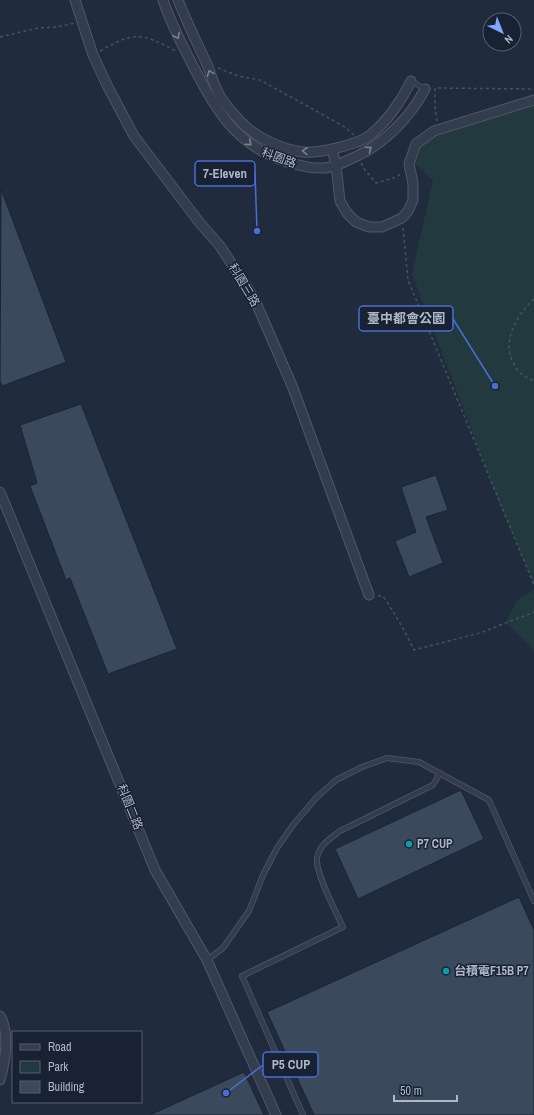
<svg xmlns="http://www.w3.org/2000/svg" width="534" height="1115" font-family="'Archivo Narrow','Noto Sans TC',sans-serif">
  <rect width="100%" height="100%" fill="#202b3e"/>
  <g fill="#223a3f">
    <path d="M 534,106 L 534,584 L 498,499 L 412,274 L 433,180 L 415,164 L 422,146 L 434,137 Z"/>
    <path d="M 534,590 L 534,650 L 506,622 L 517,600 Z"/>
  </g>
  <g fill="#3b495d" stroke="#1b2434">
    <path d="M 1,189 L 66,362 L 2,386 L 0,381 Z"/>
    <path d="M 81,404 L 177,649 L 108,674 L 70,578 L 66,580 L 30,486 L 37,483 L 20,425 Z"/>
    <path d="M 436,475 L 448,510 L 426,517 L 443,563 L 409,577 L 395,541 L 416,532 L 401,487 Z"/>
    <path d="M 461,790 L 484,839 L 358,899 L 335,849 Z"/>
    <path d="M 519,897 L 534,930 L 534,1115 L 314,1115 L 267,1012 Z"/>
    <path d="M 244,1072 L 264,1115 L 150,1115 Z"/>
  </g>
  <g fill="none" stroke-linecap="round" stroke-linejoin="round">
    <defs>
      <g id="lane">
        <path d="M 411,81 L 425,89"/>
        <path d="M 207,960 L 223,948 L 249,911 L 263,875 L 277,848 L 293,825 L 316,798 L 336,780 L 362,767 L 387,758 L 419,762 L 489,800 L 534,901"/>
        <path d="M 303,1115 L 242,976 L 343,927 C 336,912 315,873 317,858 C 319,845 331,838 340,831 L 433,785 L 440,773"/>
      </g>
      <g id="street">
        <path d="M 75,0 L 93,55 L 108,87 L 134,136 L 199,222 L 220,246 L 254,298 L 293,388 L 369,595"/>
        <path d="M 163,0 C 170,21 179,39 189,58 C 213,105 233,145 287,162 C 299,165 310,169 323,168 C 334,168 346,161 357,156 C 385,143 411,116 425,89"/>
        <path d="M 178,0 C 186,20 195,39 204,58 C 210,69 212,81 218,92 C 222,102 233,113 240,121 C 255,137 280,149 302,152 C 317,154 356,145 369,136 C 387,122 402,100 411,81"/>
        <path d="M 332,149 L 336,165 L 340,201 L 347,213 L 356,222 L 369,227 L 382,227 L 402,218 L 408,211 L 413,200 L 413,183 L 409,164 L 416,144 L 434,131 L 534,100"/>
        <path d="M 0,492 L 155,870 L 207,960 L 276,1115"/>
        <path d="M 0,1016 C 10,1032 5,1062 0,1080"/>
      </g>
    </defs>
    <use href="#lane" stroke="#4f5868" stroke-width="6"/>
    <use href="#street" stroke="#4f5868" stroke-width="11"/>
    <g stroke="#40575c" stroke-width="1.5" stroke-dasharray="3 3" stroke-linecap="butt">
      <path d="M 0,37 L 38,28 L 57,27 L 75,23"/>
      <path d="M 100,51 C 135,31 141,33 176,51"/>
      <path d="M 218,68 L 238,76 L 260,80 L 345,127 L 354,135"/>
      <path d="M 437,121 L 435,107 L 435,88 L 534,89"/>
      <path d="M 361,163 L 365,170 L 376,183 L 397,177 L 402,172"/>
      <path d="M 403,228 L 408,280 L 534,585"/>
      <path d="M 534,299 C 514,318 499,345 518,371 C 521,375 529,378 534,381"/>
      <path d="M 378,596 L 383,596 C 395,614 405,631 414,650 L 480,633 L 534,612"/>
    </g>
    <use href="#lane" stroke="#343d4e" stroke-width="4.5"/>
    <use href="#street" stroke="#343d4e" stroke-width="9"/>
  </g>
  <defs><path id="oneway-chevron" d="M-2-3.5L2.5 0L-2 3.5" fill="none" stroke-width="1.6" stroke-linecap="round" stroke-linejoin="round"/></defs>
  <g stroke="#788192">
    <use href="#oneway-chevron" transform="translate(177 36) rotate(63)"/>
    <use href="#oneway-chevron" transform="translate(210 73) rotate(-111)"/>
    <use href="#oneway-chevron" transform="translate(249 143) rotate(40)"/>
    <use href="#oneway-chevron" transform="translate(369 149) rotate(-34)"/>
    <use href="#oneway-chevron" transform="translate(305 151) rotate(-179)"/>
  </g>
  <g fill="#0f9aa8" stroke="#192232" stroke-width="1.5">
    <circle cx="409" cy="844" r="4"/>
    <circle cx="446" cy="971" r="4"/>
  </g>
  <g text-anchor="middle" dominant-baseline="central" stroke-width="3" stroke-linejoin="round" paint-order="stroke">
    <g font-size="12" fill="#afb8c9" stroke="#192232">
      <text transform="translate(279 158) rotate(20)">科園路</text>
      <text transform="translate(244 285) rotate(59)">科園三路</text>
      <text transform="translate(130 807) rotate(68)">科園二路</text>
    </g>
    <g font-size="12" font-weight="bold" fill="#afb8c9" stroke="#192232" text-anchor="start">
      <text x="417" y="844">P7 CUP</text>
      <text x="454" y="971">台積電F15B P7</text>
    </g>
  </g>
  <path fill="none" stroke="#496ed4" stroke-width="1.5" d="M257 231L255 173M495 386L453 319M226 1093L263 1065"/>
  <g fill="#496ed4" stroke="#192232" stroke-width="1.5">
    <circle cx="257" cy="231" r="4"/>
    <circle cx="495" cy="386" r="4"/>
    <circle cx="226" cy="1093" r="4"/>
  </g>
  <g fill="#192232" stroke="#496ed4" stroke-width="1.5">
    <rect x="195" y="161" width="60" height="25" rx="4"/>
    <rect x="359" y="306" width="94" height="25" rx="4"/>
    <rect x="263" y="1052" width="55" height="25" rx="4"/>
  </g>
  <g font-size="13" text-anchor="middle" font-weight="bold" fill="#afb8c9">
    <text x="225" y="178">7-Eleven</text>
    <text x="406" y="323">臺中都會公園</text>
    <text x="291" y="1069">P5 CUP</text>
  </g>
  <rect x="12" y="1031" width="130" height="72" fill="#192232" stroke="#555e6e"/>
  <rect x="20" y="1044" width="20" height="6" fill="#343d4e" stroke="#555e6e"/>
  <text x="48" y="1051" font-size="12" fill="#afb8c9">Road</text>
  <rect x="20" y="1061" width="20" height="12" fill="#223a3f" stroke="#555e6e"/>
  <text x="48" y="1071" font-size="12" fill="#afb8c9">Park</text>
  <rect x="20" y="1081" width="20" height="12" fill="#3b495d" stroke="#555e6e"/>
  <text x="48" y="1091" font-size="12" fill="#afb8c9">Building</text>
  <g transform="translate(502 32) rotate(137)"><circle r="19" fill="#192232" stroke="#555e6e"/>
  <path d="M0-3L7 15L0 10L-7 15Z" fill="#7fa9ff"/>
  <text y="-6" font-size="11" font-weight="bold" text-anchor="middle" fill="#afb8c9">N</text>
  </g>
  <path d="M394 1095v6h63v-6" fill="none" stroke="#afb8c9" stroke-width="2"/>
  <text x="400" y="1095" font-size="12" fill="#afb8c9" stroke="#192232" stroke-width="3" paint-order="stroke">50 m</text>
</svg>
